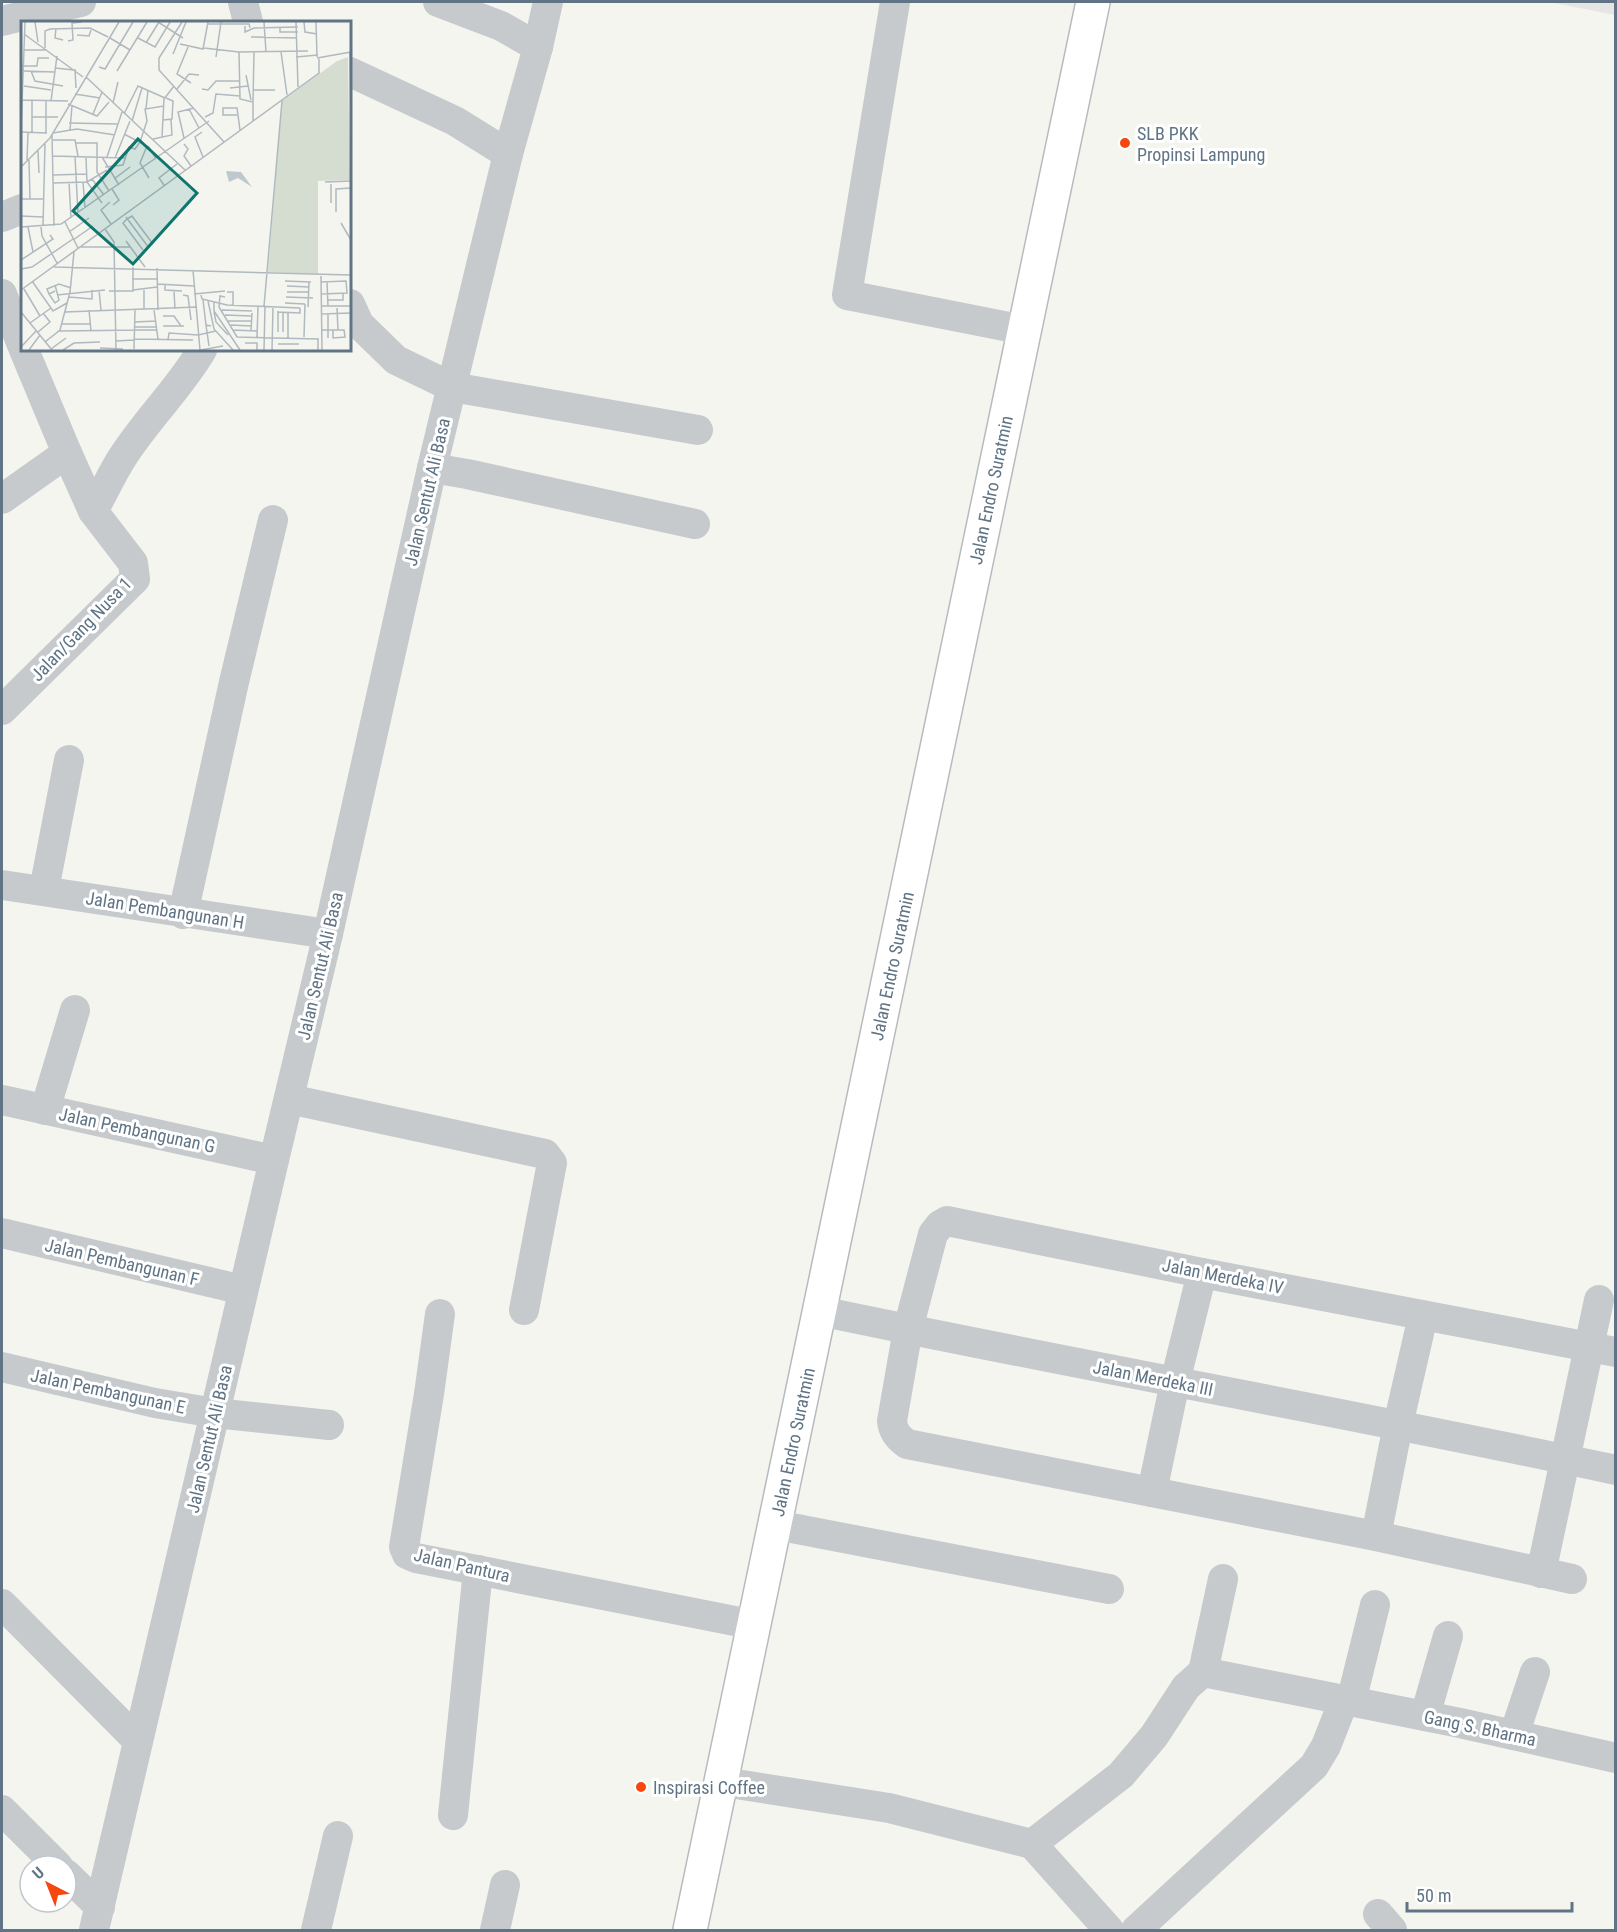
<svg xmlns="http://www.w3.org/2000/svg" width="1617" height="1932" font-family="'Roboto Condensed',sans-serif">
  <rect width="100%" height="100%" fill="#f5f5f0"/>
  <path fill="#e5e6e4" d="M 1549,2 L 1615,2 L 1615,15 Z"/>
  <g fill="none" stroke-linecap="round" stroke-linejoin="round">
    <defs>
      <path id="major" d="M 690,1930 L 1093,2"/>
    </defs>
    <use href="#major" stroke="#b7bbbf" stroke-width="36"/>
    <g stroke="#c6cacd" stroke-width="30">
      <path d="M 243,2 L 248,22"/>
      <path d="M 438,2 L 501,26 L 538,47"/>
      <path d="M 895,2 L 847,295 L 1024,330"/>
      <path d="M 2,21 L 81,2"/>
      <path d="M 350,72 L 455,121 L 508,154"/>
      <path d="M 2,217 L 22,209"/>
      <path d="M 2,294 L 22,345"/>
      <path d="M 350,304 L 359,324 L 396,360 L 452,387 L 698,430"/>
      <path d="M 432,468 L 467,474 L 695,524"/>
      <path d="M 2,499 L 67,453"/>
      <path d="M 93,511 C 103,494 111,475 122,458 C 146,420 179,389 202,350"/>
      <path d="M 2,710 L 135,579 L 133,563 L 93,511 L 67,453 L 24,350"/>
      <path d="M 2,885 L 328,934"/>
      <path d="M 44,890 L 69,760"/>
      <path d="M 183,914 L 234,682 L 273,520"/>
      <path d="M 289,1099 L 545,1154 L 552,1163 L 551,1168 L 524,1310"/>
      <path d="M 2,1100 L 274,1160"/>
      <path d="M 45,1110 L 75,1010"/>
      <path d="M 2,1233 L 243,1290"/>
      <path d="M 820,1311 C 1085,1367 1351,1413 1616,1470"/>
      <path d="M 440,1314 L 429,1394 L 404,1547 L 407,1554 L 416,1558 L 755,1625"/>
      <path d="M 2,1367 L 155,1403 L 215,1413 L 329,1425"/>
      <path d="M 1152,1492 L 1175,1382 L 1202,1273"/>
      <path d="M 776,1525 L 1109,1589"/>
      <path d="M 1376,1536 L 1398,1425 L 1423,1316"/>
      <path d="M 1541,1573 L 1599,1300"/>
      <path d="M 1572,1579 L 1376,1536 L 907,1444 C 898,1438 893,1432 892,1421 L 908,1329 L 933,1234 L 940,1225 L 947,1221 L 1202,1273 L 1616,1352"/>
      <path d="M 2,1604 L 138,1741"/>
      <path d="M 1203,1672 L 1460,1723 L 1616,1758"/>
      <path d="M 1351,1702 L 1375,1605"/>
      <path d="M 1425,1716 L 1448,1636"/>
      <path d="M 1514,1735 L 1535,1672"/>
      <path d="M 723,1782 L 889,1808 L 1032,1844 L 1109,1930"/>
      <path d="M 2,1810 L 58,1866"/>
      <path d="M 453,1815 L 478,1570"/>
      <path d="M 1032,1844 L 1121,1775 L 1154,1736 L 1186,1687 L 1203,1672 L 1223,1579"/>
      <path d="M 66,1874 L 100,1907"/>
      <path d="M 1378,1914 L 1392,1930"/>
      <path d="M 94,1930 L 274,1160 L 328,934 L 432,468 L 508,154 L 538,47 L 548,2"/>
      <path d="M 316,1930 L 338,1836"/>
      <path d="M 495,1930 L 505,1885"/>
      <path d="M 1136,1930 L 1314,1766 L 1326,1746 L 1344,1700"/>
    </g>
    <use href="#major" stroke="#fff" stroke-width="33"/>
  </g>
  <g fill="#f6470f" stroke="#fff" stroke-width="2">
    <circle cx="1125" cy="143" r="6"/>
    <circle cx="641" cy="1787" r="6"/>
  </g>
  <g text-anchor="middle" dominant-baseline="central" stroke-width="6" stroke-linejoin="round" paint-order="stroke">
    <g font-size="18" fill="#607485" stroke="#fff" text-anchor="start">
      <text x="1137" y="133">SLB PKK<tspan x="1137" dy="21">Propinsi Lampung</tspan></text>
      <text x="653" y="1787">Inspirasi Coffee</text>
    </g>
    <g font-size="18" fill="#607485" stroke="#fff">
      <text transform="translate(991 490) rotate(-78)">Jalan Endro Suratmin</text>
      <text transform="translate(427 492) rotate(-77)">Jalan Sentut Ali Basa</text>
      <text transform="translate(81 629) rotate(-46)">Jalan/Gang Nusa 1</text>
      <text transform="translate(165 910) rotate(9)">Jalan Pembangunan H</text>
      <text transform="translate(320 966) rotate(-77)">Jalan Sentut Ali Basa</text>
      <text transform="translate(892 966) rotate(-78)">Jalan Endro Suratmin</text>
      <text transform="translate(137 1130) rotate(12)">Jalan Pembangunan G</text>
      <text transform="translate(122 1262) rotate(13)">Jalan Pembangunan F</text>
      <text transform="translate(1223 1276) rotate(11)">Jalan Merdeka IV</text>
      <text transform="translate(1153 1378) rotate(11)">Jalan Merdeka III</text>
      <text transform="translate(108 1391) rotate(12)">Jalan Pembangunan E</text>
      <text transform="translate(209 1439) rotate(-77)">Jalan Sentut Ali Basa</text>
      <text transform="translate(793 1442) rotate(-78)">Jalan Endro Suratmin</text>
      <text transform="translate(462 1565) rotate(13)">Jalan Pantura</text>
      <text transform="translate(1480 1728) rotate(12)">Gang S. Bharma</text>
    </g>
  </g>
  <g transform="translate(21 21)">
    <rect width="330" height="330" fill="#f5f5f0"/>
    <path d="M 327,36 L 329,159 L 297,160 L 297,253 L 247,251 L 261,80 L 316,40 Z" fill="#d5ddd1"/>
    <path d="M 205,150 L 220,151 L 231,166 L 217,157 L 208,161 Z" fill="#bdc9cf"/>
    <path fill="none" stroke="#b0b9bf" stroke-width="1.5" d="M 14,1 L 17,21M 137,1 L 162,17M 161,1 L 138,37 L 138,49 L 203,121M 243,1 L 245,31M 275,1 L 277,66M 283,1 L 284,11 L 296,13M 295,1 L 296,36M 187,3 L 228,3 L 229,7M 224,5 L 224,11 L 233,7 L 277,6M 259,6 L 259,11 L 277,11M 35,7 L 34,17 L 42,19M 3,13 L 62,56M 56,14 L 68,15 L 70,9M 230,16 L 276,17M 89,17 L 109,29M 117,17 L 134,26 L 149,1M 47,20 L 52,19 L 51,2 L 61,1M 125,22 L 138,1M 159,23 L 182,28 L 187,1M 167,26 L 156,53 L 170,62M 24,27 L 24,10 L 29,8 L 69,7 L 87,16M 183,27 L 218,31 L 287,30M 3,29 L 26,29M 218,31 L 219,78 L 232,81 L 232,100M 260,31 L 266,74M 329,32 L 330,96M 152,33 L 165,1M 195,36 L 200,1M 275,36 L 297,34M 296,37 L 330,31M 0,45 L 16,45 L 17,37 L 28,37M 78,46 L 84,48 L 112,1M 34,47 L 53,49M 54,48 L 55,67M 3,50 L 33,51M 10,50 L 14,60 L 42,65M 96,50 L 126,1M 225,54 L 230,79M 65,56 L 164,149M 3,65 L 30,69M 209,67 L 227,65M 156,68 L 168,53 L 178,54M 181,68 L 187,69 L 195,60 L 218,60M 233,69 L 254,69M 54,73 L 79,77M 1,79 L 47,80M 11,80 L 11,111M 25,80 L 25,112M 30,80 L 36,35M 232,81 L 233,31M 92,82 L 97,61M 47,83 L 76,95 L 88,81M 125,88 L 127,69M 168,88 L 178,107M 72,93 L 81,71M 103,93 L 117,65 L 144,77M 216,94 L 202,94 L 202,87 L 216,87 L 219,109M 11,96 L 37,96M 184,96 L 192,92 L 195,73 L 219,75M 142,99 L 151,98 L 152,80 L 145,77M 111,100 L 121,67M 48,102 L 96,103M 49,109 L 51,85M 0,110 L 4,1M 0,111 L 26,112M 181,111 L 174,116 L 182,136M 32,112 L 56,108 L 94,114M 103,113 L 128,126 L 135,138M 31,114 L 33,205M 141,116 L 143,78 L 153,65M 163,117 L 157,91 L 173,87M 132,118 L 151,114 L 150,99M 32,119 L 54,119 L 57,135M 55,122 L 76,122 L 76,151 L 88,170M 163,123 L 167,128 L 163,135 L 170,145M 126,125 L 119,142 L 128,157M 17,130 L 18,152M 32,135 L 104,137M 54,135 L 57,192M 81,136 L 98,164M 86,136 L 101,91M 65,137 L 66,161 L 81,182M 94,137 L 109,100M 6,139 L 7,112M 8,139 L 9,178M 0,146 L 29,117 L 98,1M 84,146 L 102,144 L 108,126 L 114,128 L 119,121 L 126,100 L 124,88 L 143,85M 32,154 L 66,153M 71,158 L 83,174M 93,158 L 109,146M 48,161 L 50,197M 62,161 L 64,187M 304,161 L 330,160M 32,162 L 66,161 L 86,149M 310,163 L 310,182M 143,164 L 138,157 L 156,143M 91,168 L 98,179 L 92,184M 0,178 L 22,178M 89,181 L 80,189 L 90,203M 315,191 L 315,168 L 330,167M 0,195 L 22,196M 105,196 L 128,227M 106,198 L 111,195 L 132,223M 106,198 L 102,202 L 122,229M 44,201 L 57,227M 320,202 L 330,219M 22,205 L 24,123M 0,206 L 40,203 L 188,100M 7,206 L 12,231M 20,206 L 21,215 L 36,242M 84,208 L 93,221 L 95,329M 48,211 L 68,197M 52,219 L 72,205M 105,220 L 124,246M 60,226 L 110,226M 0,239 L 32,218 L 29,214M 33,246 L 330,254M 136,247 L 137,289M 0,248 L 11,246 L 52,218M 172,249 L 179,329M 300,255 L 301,329M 111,258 L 136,258M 11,260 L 32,290 L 46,282M 264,260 L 290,261M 306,261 L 307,285M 136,263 L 173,265M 144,263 L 144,269 L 161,270M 34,264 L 38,279 L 34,282 L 28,273 L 34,270M 266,265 L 288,266M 3,268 L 19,295M 0,269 L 298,52 L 298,36M 78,269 L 80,289M 112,269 L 136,266M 123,269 L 123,289M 88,270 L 112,270 L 112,246M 153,270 L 154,288M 206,271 L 212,271 L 212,284M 266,271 L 288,271M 28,273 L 26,268 L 38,263 L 50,267M 173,273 L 204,270M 300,273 L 326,272 L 325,260 L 300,261M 36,274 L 84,269M 162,274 L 167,275 L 170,299M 180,274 L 181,278 L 206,284 L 279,287M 48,276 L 71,278 L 71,269M 204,276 L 199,275 L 198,286 L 216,316 L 297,318 L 297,329M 265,276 L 292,277M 182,279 L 185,304 L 190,305M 307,279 L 322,279 L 322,273M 187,280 L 193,308 L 212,329M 193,281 L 193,290 L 219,329M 264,282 L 284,283M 243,285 L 261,80M 300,285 L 330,285M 287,286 L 288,261M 316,287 L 317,309M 68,289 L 70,310M 133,289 L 137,318M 201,289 L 231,290M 0,291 L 31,329M 44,291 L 176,286M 193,291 L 195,301 L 207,314M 257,291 L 279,292 L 279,287M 300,293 L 330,292M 204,294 L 230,295M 142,295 L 153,295 L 160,305M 207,300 L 230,300M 113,301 L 135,300M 9,302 L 30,287M 41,303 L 69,303M 185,304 L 188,325M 210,304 L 230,305M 142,305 L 163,305M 113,306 L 136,306M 113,309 L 136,309M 212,309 L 236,310M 301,309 L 323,309 L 324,316 L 312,317 L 312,309M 38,310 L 122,309M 230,310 L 231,292M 17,311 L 29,301 L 22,292M 257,311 L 257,290M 262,311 L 262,291M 236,316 L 237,285M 283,316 L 284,283M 267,317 L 267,291M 307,317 L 307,292M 113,318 L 172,319M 147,319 L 148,312 L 177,314 L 195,310M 95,320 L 113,319M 24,321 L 39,309 L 49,271 L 53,231M 224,322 L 236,322 L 236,329M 257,323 L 278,323M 0,326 L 15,310M 79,327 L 102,328M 30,328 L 45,317M 113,328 L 114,289M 8,329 L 19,314M 42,329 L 53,322 L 79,321M 180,329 L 202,325M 243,329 L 244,285M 251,329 L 252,286"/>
    <path fill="#0f766e" fill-opacity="0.15" stroke="#0f766e" stroke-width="3" d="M 117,118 L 176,172 L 112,243 L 52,190 Z"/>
    <rect width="330" height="330" fill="none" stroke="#607485" stroke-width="3"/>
  </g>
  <rect width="1617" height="1932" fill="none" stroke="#607485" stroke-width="6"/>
  <g transform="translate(48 1884) rotate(318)"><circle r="28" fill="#ffffff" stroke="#bfc7ce" stroke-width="1.5"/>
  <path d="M0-4.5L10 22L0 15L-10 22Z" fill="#f6470f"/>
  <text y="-9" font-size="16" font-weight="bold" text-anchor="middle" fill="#607485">U</text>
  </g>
  <path d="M1407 1902v9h165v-9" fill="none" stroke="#607485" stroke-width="3"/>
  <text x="1416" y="1902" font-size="18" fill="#607485" stroke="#ffffff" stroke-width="4.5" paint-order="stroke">50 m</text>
</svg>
